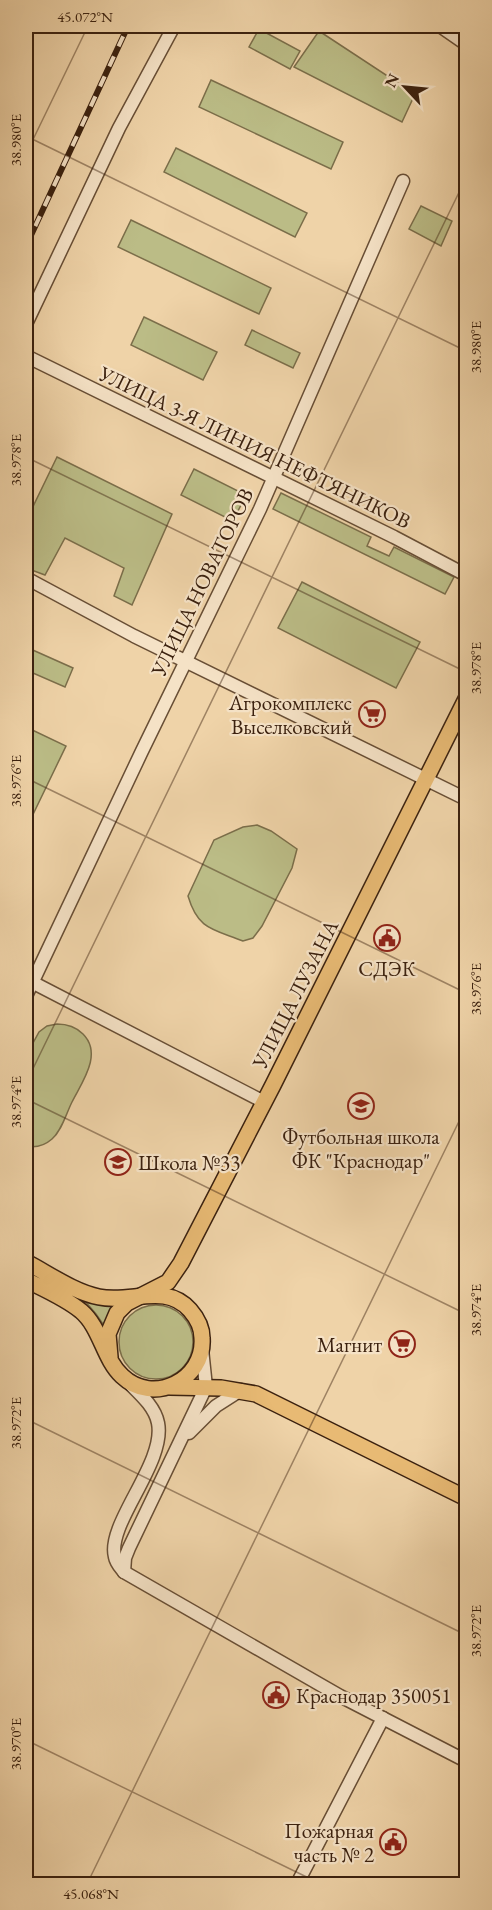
<svg xmlns="http://www.w3.org/2000/svg" width="492" height="1910" font-family="'EB Garamond',serif">
  <rect width="100%" height="100%" fill="#efd3a8"/>
  <filter id="stains"><feTurbulence type="fractalNoise" baseFrequency=".00333" numOctaves="4"/><feColorMatrix values="0 0 0 0 .2 0 0 0 0 .09 0 0 0 0 .02 0 0 0 .5 -.17"/></filter>
  <radialGradient id="worn" r=".72"><stop offset=".6" stop-color="#630" stop-opacity="0"/><stop offset="1" stop-color="#630" stop-opacity=".3"/></radialGradient>
  <g fill="#bbbc86" stroke="#7b6e4a" stroke-width="1.5">
    <path d="M 259,29 L 300,51 L 290,69 L 249,47 Z"/>
    <path d="M 319,31 L 415,94 L 402,122 L 294,67 Z"/>
    <path d="M 211,80 L 343,142 L 331,169 L 199,107 Z"/>
    <path d="M 176,148 L 307,213 L 295,237 L 164,172 Z"/>
    <path d="M 421,206 L 452,221 L 441,246 L 409,229 Z"/>
    <path d="M 131,220 L 271,288 L 259,314 L 118,247 Z"/>
    <path d="M 144,317 L 217,352 L 203,380 L 131,345 Z"/>
    <path d="M 252,330 L 300,353 L 293,368 L 245,345 Z"/>
    <path d="M 57,457 L 172,514 L 132,605 L 114,596 L 124,568 L 65,538 L 45,575 L 26,568 L 26,521 Z"/>
    <path d="M 194,469 L 246,495 L 233,521 L 181,495 Z"/>
    <path d="M 281,493 L 371,537 L 367,546 L 389,556 L 394,547 L 454,577 L 445,594 L 273,509 Z"/>
    <path d="M 302,582 L 420,642 L 396,688 L 278,628 Z"/>
    <path d="M 26,647 L 73,668 L 65,687 L 26,670 Z"/>
    <path d="M 26,727 L 66,746 L 26,829 Z"/>
    <path d="M 257,825 L 271,831 L 297,849 L 292,868 L 262,926 L 253,938 L 243,941 C 213,929 198,930 188,896 L 214,840 L 243,827 Z"/>
    <path d="M 57,1024 C 67,1024 76,1027 83,1034 C 103,1054 82,1082 72,1102 C 66,1114 62,1130 52,1139 C 44,1146 35,1148 26,1146 L 26,1056 L 39,1032 L 47,1026 Z"/>
    <path d="M 84,1300 L 118,1305 L 105,1327 L 96,1314 Z"/>
    <circle cx="156" cy="1342" r="37"/>
  </g>
  <g fill="none" stroke-linecap="round" stroke-linejoin="round">
    <defs>
      <g id="minor">
        <path d="M 440,26 L 466,44"/>
        <path d="M 26,324 L 119,128 L 174,26"/>
        <path d="M 26,356 L 394,537 L 466,575"/>
        <path d="M 26,578 L 134,636 L 466,799"/>
        <path d="M 26,979 L 264,1102"/>
        <path d="M 26,996 L 142,751 L 260,509 L 403,181"/>
        <path d="M 129,1383 C 140,1394 155,1407 158,1423 C 166,1463 106,1524 115,1557 C 116,1563 120,1567 124,1572 L 340,1696 L 466,1761"/>
        <path d="M 189,1433 L 216,1406 L 241,1390"/>
        <path d="M 124,1572 L 125,1558 L 129,1548 L 206,1387 L 202,1349"/>
        <path d="M 297,1884 L 383,1718"/>
      </g>
      <g id="major">
        <path d="M 26,1262 C 49,1274 74,1292 99,1297 C 131,1304 165,1282 190,1310 C 197,1318 202,1328 202,1338 C 205,1380 153,1406 122,1376 C 103,1358 101,1328 81,1311 C 65,1298 44,1289 26,1280"/>
        <path d="M 110,1357 L 108,1334 L 117,1313 L 127,1303 L 168,1282 L 181,1263 L 273,1085 L 466,699"/>
        <path d="M 170,1387 L 221,1388 L 256,1394 L 466,1498"/>
      </g>
    </defs>
    <use href="#minor" stroke="#684e35" stroke-width="15"/>
    <use href="#major" stroke="#3b210f" stroke-width="18"/>
    <use href="#minor" stroke="#f5e2c6" stroke-width="12"/>
    <use href="#major" stroke="#e8ba74" stroke-width="15"/>
    <defs>
      <path id="rail" d="M 26,246 L 128,26"/>
    </defs>
    <use href="#rail" stroke="#3b210f" stroke-width="6"/>
    <use href="#rail" stroke="#f5e2c6" stroke-width="4" stroke-dasharray="11" stroke-linecap="butt"/>
  </g>
  <path fill="none" stroke="#3b210f" stroke-width="1.5" stroke-opacity="0.45" d="M 457,26 L 466,30M 26,136 L 466,351M 26,154 L 88,26M 26,457 L 466,672M 26,778 L 466,993M 26,1083 L 466,178M 26,1099 L 466,1314M 26,1419 L 466,1635M 26,1740 L 321,1884M 87,1884 L 466,1107"/>
  <defs>
    <symbol id="supermarket-ring" viewBox="-11 -11 22 22"><circle r="9.5" fill="#f5e2c6" stroke="#8f2418" stroke-width="1.5"/><path d="M-6-5.5h2.5l.6 2H6L4.5 2H-2.5L-4.4-4H-6ZM-1.5 3.2a1.3 1.3 0 1 0 .1 0ZM3 3.2a1.3 1.3 0 1 0 .1 0Z" fill="#8f2418"/></symbol>
    <symbol id="civic-ring" viewBox="-11 -11 22 22"><circle r="9.5" fill="#f5e2c6" stroke="#8f2418" stroke-width="1.5"/><path d="M-.6-6.5H3V-4.5H.6V-3L4-1V1h2V6H-6V1h2V-1L-.6-3ZM-1.2 2.5V6h2.4V2.5Z" fill="#8f2418"/></symbol>
    <symbol id="school-ring" viewBox="-11 -11 22 22"><circle r="9.5" fill="#f5e2c6" stroke="#8f2418" stroke-width="1.5"/><path d="M0-5L7-2L0 1L-7-2ZM-4 1L0 2.5L4 1V4Q0 6-4 4Z" fill="#8f2418"/></symbol>
  </defs>
  <g fill-rule="evenodd">
    <use href="#supermarket-ring" x="357" y="699" width="30" height="30"/>
    <use href="#civic-ring" x="372" y="923" width="30" height="30"/>
    <use href="#school-ring" x="346" y="1091" width="30" height="30"/>
    <use href="#school-ring" x="103" y="1147" width="30" height="30"/>
    <use href="#supermarket-ring" x="387" y="1329" width="30" height="30"/>
    <use href="#civic-ring" x="261" y="1680" width="30" height="30"/>
    <use href="#civic-ring" x="378" y="1827" width="30" height="30"/>
  </g>
  <g text-anchor="middle" dominant-baseline="central" stroke-width="4.5" stroke-linejoin="round" paint-order="stroke">
    <g font-size="21" fill="#3b210f" stroke="#f5e2c6">
      <text transform="translate(255 447) rotate(26)">УЛИЦА 3-Я ЛИНИЯ НЕФТЯНИКОВ</text>
      <text transform="translate(202 582) rotate(-64)">УЛИЦА НОВАТОРОВ</text>
      <text transform="translate(295 994) rotate(-63)">УЛИЦА ЛУЗАНА</text>
    </g>
    <g font-size="21" fill="#3b210f" stroke="#f5e2c6" text-anchor="end">
      <text x="352" y="702">Агрокомплекс<tspan x="352" dy="24">Выселковский</tspan></text>
      <text x="387" y="968" text-anchor="middle">СДЭК</text>
      <text x="361" y="1136" text-anchor="middle">Футбольная школа<tspan x="361" dy="24">ФК "Краснодар"</tspan></text>
      <text x="138" y="1162" text-anchor="start">Школа №33</text>
      <text x="382" y="1344">Магнит</text>
      <text x="296" y="1695" text-anchor="start">Краснодар 350051</text>
      <text x="374" y="1830">Пожарная<tspan x="374" dy="24">часть № 2</tspan></text>
    </g>
  </g>
  <rect width="492" height="1910" fill="none" stroke="#efd3a8" stroke-width="66"/>
  <g transform="translate(405 87) rotate(296)" stroke="#f5e2c6" stroke-width="4.5" paint-order="stroke">
  <path d="M0-4.5L10 22L0 15L-10 22Z" fill="#3b210f"/>
  <text y="-9" font-size="16" font-weight="bold" text-anchor="middle" fill="#3b210f">N</text>
  </g>
  <rect x="33" y="33" width="426" height="1844" fill="none" stroke="#3b210f" stroke-width="2"/>
  <g font-size="15" text-anchor="middle" fill="#3b210f">
    <text x="85" y="22">45.072°N</text>
    <text transform="translate(16 140) rotate(-90)" y="5">38.980°E</text>
    <text transform="translate(476 347) rotate(-90)" y="5">38.980°E</text>
    <text transform="translate(16 460) rotate(-90)" y="5">38.978°E</text>
    <text transform="translate(476 668) rotate(-90)" y="5">38.978°E</text>
    <text transform="translate(16 781) rotate(-90)" y="5">38.976°E</text>
    <text transform="translate(476 989) rotate(-90)" y="5">38.976°E</text>
    <text transform="translate(16 1102) rotate(-90)" y="5">38.974°E</text>
    <text transform="translate(476 1310) rotate(-90)" y="5">38.974°E</text>
    <text transform="translate(16 1423) rotate(-90)" y="5">38.972°E</text>
    <text transform="translate(476 1631) rotate(-90)" y="5">38.972°E</text>
    <text transform="translate(16 1744) rotate(-90)" y="5">38.970°E</text>
    <text x="91" y="1899">45.068°N</text>
  </g>
  <rect width="100%" height="100%" filter="url(#stains)"/>
  <rect width="100%" height="100%" fill="url(#worn)"/>
</svg>
